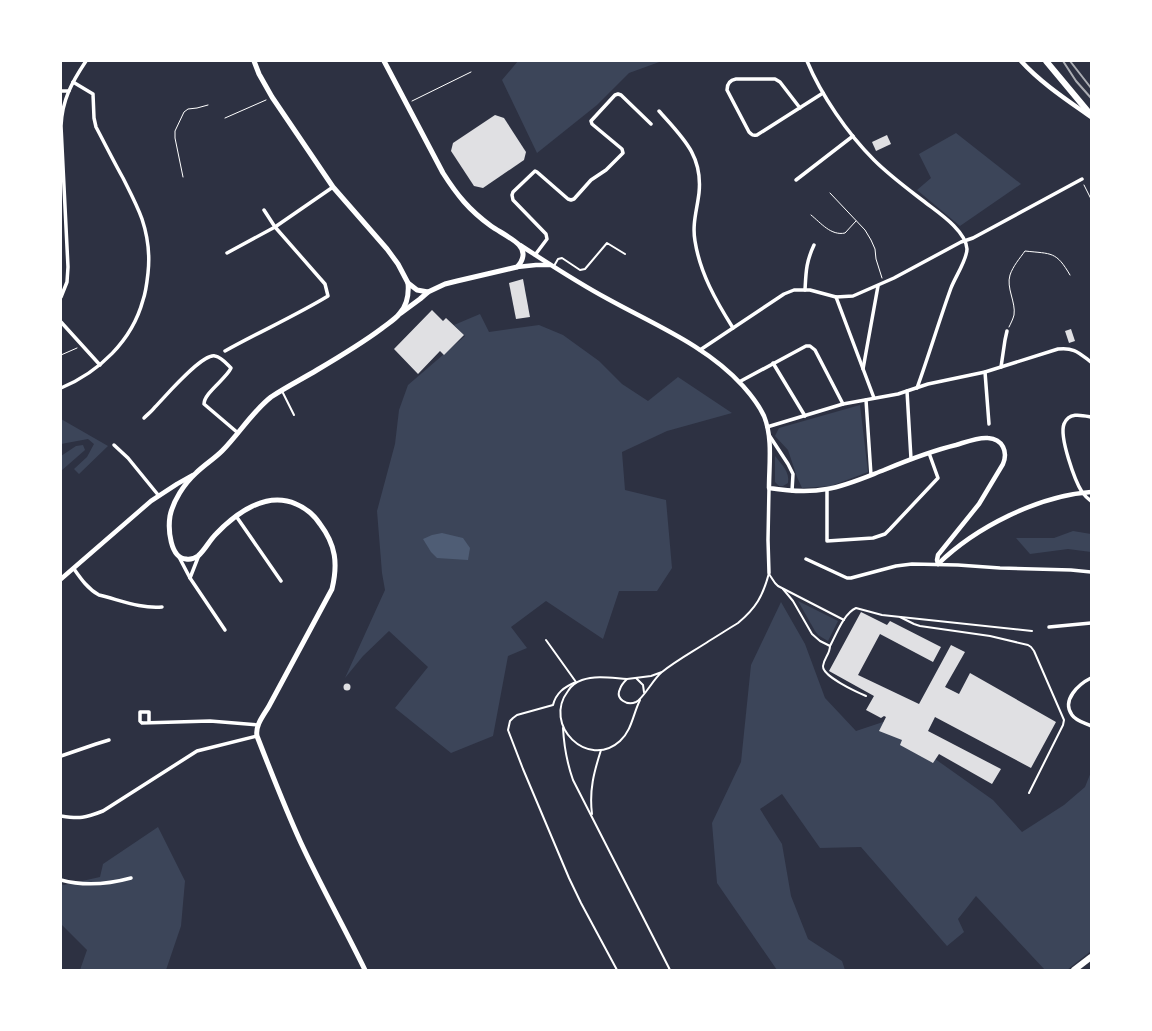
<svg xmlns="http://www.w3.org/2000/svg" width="1152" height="1031" font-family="'Source Sans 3',sans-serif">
  <rect width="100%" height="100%" fill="#2d3142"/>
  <g fill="#3c4559">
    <path d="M 518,61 L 662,61 L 629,73 L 597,105 L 537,153 L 502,80 Z"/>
    <path d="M 956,133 L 1021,184 L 960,226 L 917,190 L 931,178 L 919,154 Z"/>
    <path d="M 480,314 L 489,332 L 539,325 L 563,335 L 599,361 L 622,384 L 648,401 L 678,377 L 732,413 L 667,431 L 622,452 L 625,490 L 666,500 L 672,568 L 657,591 L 619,591 L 603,639 L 546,601 L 511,627 L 527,648 L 508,656 L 493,736 L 451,753 L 395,708 L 428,667 L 389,631 L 363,656 L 345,678 L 385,590 L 382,573 L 377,511 L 395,444 L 399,410 L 408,385 L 465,336 L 454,325 Z"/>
    <path d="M 860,405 L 868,472 L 831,486 L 802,488 L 797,477 L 788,450 L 775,436 L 779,428 Z"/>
    <path d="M 61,419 L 108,446 L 79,474 L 74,469 L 87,457 L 94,444 L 88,439 L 61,444 Z"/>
    <path d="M 83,445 L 85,450 L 61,471 L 61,456 L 76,446 Z"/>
    <path d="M 775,456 C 782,465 790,472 788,483 L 783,486 L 779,486 L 775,482 Z"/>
    <path d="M 1073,531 L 1091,534 L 1091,552 L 1068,549 L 1030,554 L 1016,538 L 1054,538 Z"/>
    <path d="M 798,601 L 838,621 L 828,641 L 818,635 L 815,631 Z"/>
    <path d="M 781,602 L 805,644 L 825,698 L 856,731 L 883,722 L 993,800 L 1022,832 L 1064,805 L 1085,787 L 1091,772 L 1091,951 L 1067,970 L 1045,970 L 976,896 L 958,919 L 964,932 L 947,946 L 861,847 L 820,848 L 782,794 L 760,809 L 782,844 L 791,896 L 808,939 L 842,961 L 845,970 L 777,970 L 717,883 L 712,823 L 741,762 L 751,665 Z"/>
    <path d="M 158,827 L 185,881 L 181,926 L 166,970 L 80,970 L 87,950 L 61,924 L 61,884 L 64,885 L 100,877 L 103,864 Z"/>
  </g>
  <path fill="#4f5d75" d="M 442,533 L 463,538 L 470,548 L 468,560 L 437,558 L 431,552 L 423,539 L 432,535 Z"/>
  <g fill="#e0e0e3">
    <path d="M 495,115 L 504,118 L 526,152 L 524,160 L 483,188 L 474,186 L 451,151 L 453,143 Z"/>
    <path d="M 887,135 L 891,144 L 876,151 L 872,142 Z"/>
    <path d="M 523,279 L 530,317 L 516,319 L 509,283 Z"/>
    <path d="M 432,310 L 443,321 L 446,318 L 464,335 L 444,355 L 440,351 L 418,374 L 394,349 Z"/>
    <path d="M 1071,329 L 1075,341 L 1069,343 L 1065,331 Z"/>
    <path d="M 861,612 L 887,625 L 890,621 L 941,647 L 933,662 L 880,634 L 858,675 L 919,704 L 951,645 L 965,652 L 945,687 L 959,694 L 970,673 L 1056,722 L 1031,768 L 935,717 L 928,731 L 1001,769 L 992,784 L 939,754 L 933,763 L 900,745 L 902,740 L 879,731 L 886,717 L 884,716 L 881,718 L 866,710 L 874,696 L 829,671 Z"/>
    <circle cx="347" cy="687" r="3.5"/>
  </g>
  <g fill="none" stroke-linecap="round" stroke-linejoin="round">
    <g stroke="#fff" stroke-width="1">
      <path d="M 412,101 L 471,72"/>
      <path d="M 225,118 L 266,100"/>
      <path d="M 183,177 L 175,138 L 175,131 L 184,112 L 188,109 L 197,108 L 208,105"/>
      <path d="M 1084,185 L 1091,199"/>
      <path d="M 830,193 L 865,230 L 871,240 L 875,249 L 876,259 L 882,278"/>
      <path d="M 811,215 C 821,223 831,236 845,233 L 856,221"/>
      <path d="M 1009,327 C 1011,323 1013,319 1014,315 C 1016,302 1006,288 1010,275 C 1013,266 1020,258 1025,251 C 1052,254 1056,251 1070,275"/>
      <path d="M 61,355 L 77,348"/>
    </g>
    <g stroke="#fff" stroke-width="2">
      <path d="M 554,266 L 558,259 L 562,258 L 580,270 L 585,269 L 607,243 L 625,254"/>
      <path d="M 282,391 L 294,415"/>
      <path d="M 769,574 L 775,583 L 778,586 L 844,620"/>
      <path d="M 783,589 L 793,601 L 812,634 L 820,641 L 830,646 C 836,635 844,613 856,608 L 882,615 L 1032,631"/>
      <path d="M 900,617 L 914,624 L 920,626 L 990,636 L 1028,645 L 1031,647 L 1034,651 L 1064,720 L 1063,725 L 1029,793"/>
      <path d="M 546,640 L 576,682 C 564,687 556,693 553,705 L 517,715 L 513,718 L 510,721 L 508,730 L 523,769 L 569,878 L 581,903 L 617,970"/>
      <path d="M 830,646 C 830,654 824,658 823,666 C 822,676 857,692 866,696"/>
      <path d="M 662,672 L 651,676 L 627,679 C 624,682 621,685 620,689 C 615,699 627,706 636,702 C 644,698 653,679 662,672 C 677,660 694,651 709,641 C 719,635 728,629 738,623 C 756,608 763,596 769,573"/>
      <path d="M 636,678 L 643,685 L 644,692"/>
      <path d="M 627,679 C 612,678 596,675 582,680 C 576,682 571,686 568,691 C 542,725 588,770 620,741 C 632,730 633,714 640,700"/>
      <path d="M 563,728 C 564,746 567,763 573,780 L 670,970"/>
      <path d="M 592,814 C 589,790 594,772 601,750"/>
    </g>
    <g stroke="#fff" stroke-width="3.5">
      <path d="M 807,61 C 821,95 848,134 874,160 C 890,176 908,189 926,203 C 939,213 966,231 967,249 C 967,260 955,277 951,288 C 939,321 929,355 917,388"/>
      <path d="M 61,91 L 69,91"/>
      <path d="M 800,108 L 780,82 L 775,79 L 736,79 C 730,80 727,83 727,90 L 749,132 C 752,135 753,136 757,135 L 823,93"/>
      <path d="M 659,111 C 682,137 703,155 699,193 C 697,210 692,224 695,241 C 700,273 716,301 733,328"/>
      <path d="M 796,180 L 853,136"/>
      <path d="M 227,253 L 275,227 L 333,187"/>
      <path d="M 535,255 L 547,239 L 546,234 L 513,200 L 512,195 L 513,192 L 535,171 L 537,172 L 568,199 L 571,200 L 574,199 L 591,180 L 606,170 L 623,153 L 622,149 L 592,124 L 591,121 L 615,95 L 618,94 L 621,95 L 651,124"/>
      <path d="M 805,290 C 806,272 806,262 814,245"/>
      <path d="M 61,297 L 67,282 L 68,267 L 61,126 C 62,100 72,82 86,61"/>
      <path d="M 836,297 L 874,398"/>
      <path d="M 61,322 L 100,365"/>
      <path d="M 700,350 L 784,294 L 794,290 L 810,290 L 836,297 L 853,296 L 894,278 L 961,242 L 973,238 L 1082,179"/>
      <path d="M 225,351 C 259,332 295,316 328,296 L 325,284 L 275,227 L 264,210"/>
      <path d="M 773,363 L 805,416"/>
      <path d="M 1001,367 L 1005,340 L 1007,331"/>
      <path d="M 863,369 L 878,286"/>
      <path d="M 985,372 L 989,424"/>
      <path d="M 739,382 L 806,346 L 810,346 L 815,350 L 843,404"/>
      <path d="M 61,388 C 99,372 132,341 143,300 C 146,292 147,282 148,273 C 150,255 148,237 142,219 C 137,205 130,192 123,178 C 114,162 105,144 96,127 L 94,118 L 93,94 L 73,82"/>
      <path d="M 907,391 L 911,459"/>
      <path d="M 866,400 L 871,475"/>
      <path d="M 1091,417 C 1081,415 1069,412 1064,424 C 1059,437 1075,481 1082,492 C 1085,496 1088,499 1091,501"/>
      <path d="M 144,418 C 148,414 152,411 155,407 C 165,397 202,353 215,356 C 221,357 226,363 230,367 L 231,368 C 226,379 204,393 204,404 L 238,433"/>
      <path d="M 767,427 L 843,404 L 898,394 L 928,384 L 985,372 L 1058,349 C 1074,347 1079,353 1091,362"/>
      <path d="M 769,435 L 788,464 L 793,474 L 792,491"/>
      <path d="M 114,445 L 128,458 L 159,496"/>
      <path d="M 827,489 L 827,541 L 873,538 L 885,534 L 890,529 L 938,478 L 929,453"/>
      <path d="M 236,516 L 281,581"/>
      <path d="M 179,557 L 190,578 L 225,630"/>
      <path d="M 806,559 L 847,578 L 851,578 L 896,566 L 912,564 L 958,565 L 1000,568 L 1071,570 L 1091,572"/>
      <path d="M 74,569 C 81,579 88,589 99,595 C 120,600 141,609 162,607"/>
      <path d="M 769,573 L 768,540 L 769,488"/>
      <path d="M 190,578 L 199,555"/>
      <path d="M 1049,627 L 1091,623"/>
      <path d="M 1091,678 C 1079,684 1061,700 1072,715 C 1076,721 1085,723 1091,726"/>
      <path d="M 149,723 L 149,712 L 140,712 L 140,721 L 142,723 L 210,721 L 258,725"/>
      <path d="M 61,756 L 96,744 L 109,740"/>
      <path d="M 61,816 C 80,819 85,818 103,811 L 197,751 L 257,736"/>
      <path d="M 61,880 C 83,886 109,884 131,878"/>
    </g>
    <g stroke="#fff" stroke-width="4.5">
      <path d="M 1021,61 C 1041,83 1067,100 1091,117"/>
      <path d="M 520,245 C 549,264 578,283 608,299 C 655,325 707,346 743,386 C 751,395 759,405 764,416 C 773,438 769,465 769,488 C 788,491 807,493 827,489 C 846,486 866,477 884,470 C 908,460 931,451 956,445 C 966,442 978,437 988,438 C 1003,439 1008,452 1003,464 L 979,504 L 938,555 L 937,560 L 938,564"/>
      <path d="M 517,267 L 536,265 L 550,265"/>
      <path d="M 938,564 C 976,527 1038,496 1091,492"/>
      <path d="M 61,579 L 151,501 L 177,484 L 193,475"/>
    </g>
    <g stroke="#fff" stroke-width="5">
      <path d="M 254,61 L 259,74 L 272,97 L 333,187 L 387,249 L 398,264 L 408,283 L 417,290 L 428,292"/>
      <path d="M 384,61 L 443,173 C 457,195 469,210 491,226 C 498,231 514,239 519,245 C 526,252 523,261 517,267 L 457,281 L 445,284 L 428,292 L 420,299 L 401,313"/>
      <path d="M 365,970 C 344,927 321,886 301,843 C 285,808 271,772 257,736 C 255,725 264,715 269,706 L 332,589 C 338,564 336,545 320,524 C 314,515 306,508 296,504 C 266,491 236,513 216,534 C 209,541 205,550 198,556 C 195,558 190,560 186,559 C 170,558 168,529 170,516 C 173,501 184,484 196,473 C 204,465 214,459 222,451 C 239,434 252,412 271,397 C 286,387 302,379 317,370 C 339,357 361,344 381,329 C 387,324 396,319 400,313 C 408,304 409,294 408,283"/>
    </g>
    <g stroke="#fff" stroke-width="6">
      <path d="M 1046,61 L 1091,115"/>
      <path d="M 1074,970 L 1091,957"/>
    </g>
    <g stroke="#abadb3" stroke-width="2">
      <path d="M 1063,61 L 1076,81 L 1091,98"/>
      <path d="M 1070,61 L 1091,88"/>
    </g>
  </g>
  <rect width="1152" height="1031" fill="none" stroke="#ffffff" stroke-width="124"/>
</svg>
